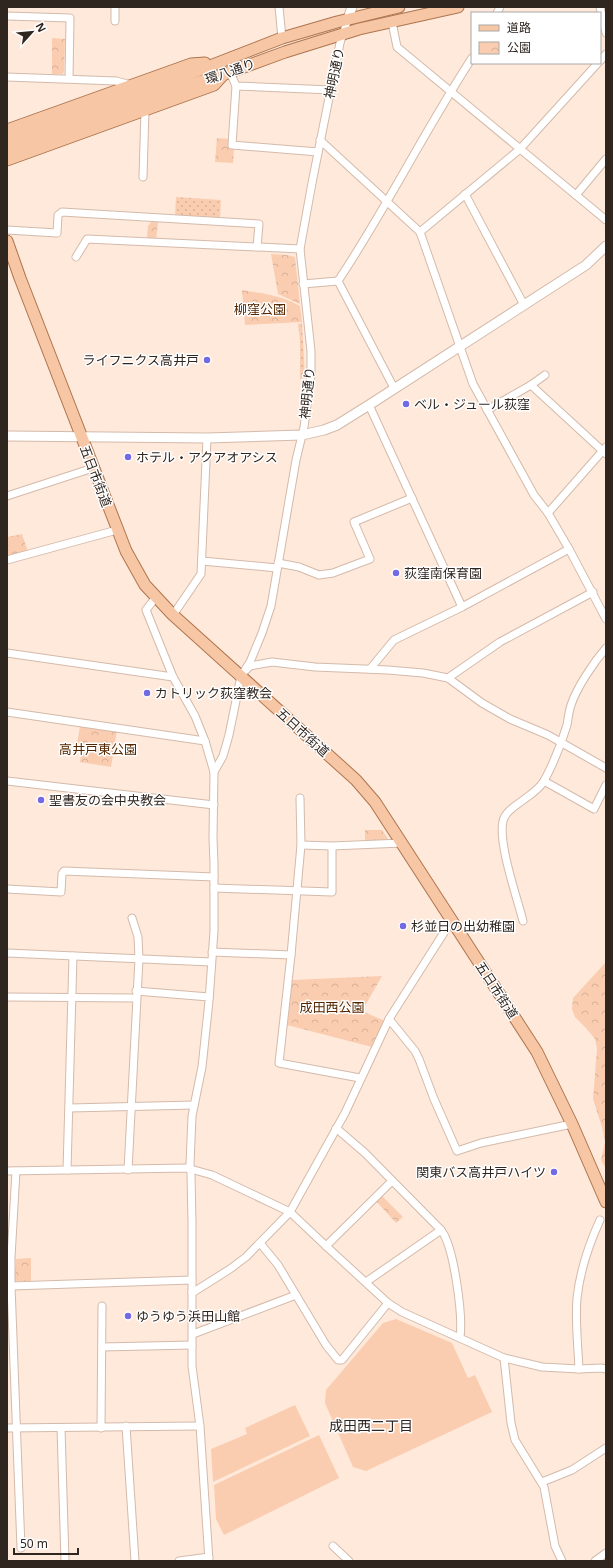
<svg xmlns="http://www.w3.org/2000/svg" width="613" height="1568" font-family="'Noto Sans','Noto Sans JP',sans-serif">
  <defs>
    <pattern id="grass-dots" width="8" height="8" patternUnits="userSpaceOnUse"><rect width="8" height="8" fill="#fbcdb0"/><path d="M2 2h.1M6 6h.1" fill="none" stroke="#d7b097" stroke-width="1.8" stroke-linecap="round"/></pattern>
    <pattern id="park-crowns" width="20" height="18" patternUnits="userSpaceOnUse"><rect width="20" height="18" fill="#fbcdb0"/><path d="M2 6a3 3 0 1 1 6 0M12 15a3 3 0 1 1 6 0" fill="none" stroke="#d7b097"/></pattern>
  </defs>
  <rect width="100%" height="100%" fill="#fee9db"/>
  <g fill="url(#grass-dots)">
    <path d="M 176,197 L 221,200 L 220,218 L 175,217 Z"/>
    <path d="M 302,323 L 305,378 L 300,379 L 300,340 L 298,324 Z"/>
  </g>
  <g fill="url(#park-crowns)">
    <path d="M 52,38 L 65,39 L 64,71 L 63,74 L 52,74 Z"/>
    <path d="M 217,138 L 229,139 L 229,148 L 234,148 L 233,163 L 215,162 Z"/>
    <path d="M 151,222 L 158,222 L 156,242 L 151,241 L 147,237 L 148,226 Z"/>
    <path d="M 271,254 L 287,255 L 295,257 L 300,304 L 278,294 Z"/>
    <path d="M 242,290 C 265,294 280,295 300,306 L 302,322 L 245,325 Z"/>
    <path d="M 22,534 L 28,552 L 7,557 L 7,537 Z"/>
    <path d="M 80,726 L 117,730 L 111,767 L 80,762 L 82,745 L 77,744 Z"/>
    <path d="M 365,830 L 382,830 L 390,842 L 365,843 Z"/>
    <path d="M 606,962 L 606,1167 L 605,1167 L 601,1160 L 605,1142 L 602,1127 L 593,1099 L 597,1049 L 595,1039 L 586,1028 L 575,1017 L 572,1009 L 573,998 Z"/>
    <path d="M 382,976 L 362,1011 L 385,1021 L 372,1047 L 287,1025 L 292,980 Z"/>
    <path d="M 381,1195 L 403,1217 L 396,1223 L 376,1201 Z"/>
    <path d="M 31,1258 L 31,1281 L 14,1281 L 16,1259 Z"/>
  </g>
  <g fill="#fbcdb0">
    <path d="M 396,1319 L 452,1343 L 468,1378 L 475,1375 L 492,1412 L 366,1471 L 353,1467 L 325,1403 L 326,1390 L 383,1323 Z"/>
    <path d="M 295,1405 L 310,1436 L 213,1482 L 211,1449 L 247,1434 L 245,1428 Z"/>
    <path d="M 319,1435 L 339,1478 L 224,1535 L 216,1519 L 214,1485 Z"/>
  </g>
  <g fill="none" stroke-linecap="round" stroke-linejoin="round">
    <defs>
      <g id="minor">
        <path d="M 279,7 L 282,38"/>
        <path d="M 600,7 L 606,33"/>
        <path d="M 497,13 L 500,7"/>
        <path d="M 7,16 L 70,18 L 69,78"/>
        <path d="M 115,21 L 115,7"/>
        <path d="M 392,22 L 397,47 L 606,220"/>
        <path d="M 600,61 L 606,54"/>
        <path d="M 230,72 L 236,86 L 331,90"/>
        <path d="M 7,77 L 116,81 L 131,85"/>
        <path d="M 236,86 L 232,145 L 318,152"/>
        <path d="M 320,140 L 420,232 L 473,384 L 534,495 L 548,513 L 569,549 L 606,619"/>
        <path d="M 143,177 L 145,110"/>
        <path d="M 465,194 L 524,305"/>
        <path d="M 576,195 L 606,159"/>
        <path d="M 7,230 L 57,233 L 58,215 L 62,212 L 259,224 L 257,247"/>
        <path d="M 420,232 L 520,149 L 598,63"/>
        <path d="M 76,257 L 87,239 L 300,249"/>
        <path d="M 303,284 L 338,281"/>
        <path d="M 531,385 L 606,454"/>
        <path d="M 394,388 L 338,281 C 386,209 425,130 472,58"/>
        <path d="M 369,405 L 462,607"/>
        <path d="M 487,410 L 531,385 L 545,375"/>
        <path d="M 7,496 L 93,468"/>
        <path d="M 548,513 L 606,447"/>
        <path d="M 7,560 L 117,530"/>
        <path d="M 202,561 L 277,568"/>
        <path d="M 278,563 L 299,567 L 319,575 L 333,573 L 370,559 L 354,522 L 412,498"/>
        <path d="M 156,597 L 146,610 L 173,677 L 195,716 L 205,741 L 214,772 L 213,838 L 214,864 L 214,931 L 209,1001 L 202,1067 L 192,1116 L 190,1164 L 191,1174 L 192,1223 L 192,1366 L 200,1426 L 209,1561"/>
        <path d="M 173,615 L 201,574 L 207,438"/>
        <path d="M 7,653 L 173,677"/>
        <path d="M 370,669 L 394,640 L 462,607 L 569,549"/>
        <path d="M 245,671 L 250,666 L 272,662 L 315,667 L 388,670 L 423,673 L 448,678 L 482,703 L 510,719 L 548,735 L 606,768"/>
        <path d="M 448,678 L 500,642 L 593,592"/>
        <path d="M 7,712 L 205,741"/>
        <path d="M 214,772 L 223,756 L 229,735 L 241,676 L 250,662 L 262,633 L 271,606 L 296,460 L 304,427 L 311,375 L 311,351 L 300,249 L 312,183 L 340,43 L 348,19"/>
        <path d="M 7,781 L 214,805"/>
        <path d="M 544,781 L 594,809 L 606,785"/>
        <path d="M 300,798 L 301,845 L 291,955 L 279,1063 L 360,1078"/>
        <path d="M 301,845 L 332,846 L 402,843"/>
        <path d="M 214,888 L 332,892 L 332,846"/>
        <path d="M 7,889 L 61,892 L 62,874 L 64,871 L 214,877"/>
        <path d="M 523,921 C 517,897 498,844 503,821 C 506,806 535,797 544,781 C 552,766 562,742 567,725 C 568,719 569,711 571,705 C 577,687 594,662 606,648"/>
        <path d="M 212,952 L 291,955"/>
        <path d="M 7,953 L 211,962"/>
        <path d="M 136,991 L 209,997"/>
        <path d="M 7,997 L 136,998"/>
        <path d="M 389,1019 L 415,1051 L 419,1059 L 434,1099 L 457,1151 L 481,1143 L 572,1124"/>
        <path d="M 70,1108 L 194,1105"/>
        <path d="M 336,1128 L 365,1153 L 441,1230 C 454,1246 463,1316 460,1337"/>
        <path d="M 67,1170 L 73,956"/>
        <path d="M 128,1170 L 139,959 L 138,937 L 132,918"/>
        <path d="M 7,1171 L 187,1168 L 212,1175 L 290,1212 L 326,1246 L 388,1303 L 402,1312 L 504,1358 L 542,1367 L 579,1369 L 601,1368 L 606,1369"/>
        <path d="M 16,1171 L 11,1257 L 11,1286 L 21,1548"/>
        <path d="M 260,1243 L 278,1265 L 326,1345 L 338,1360 L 342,1360 L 388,1303"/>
        <path d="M 326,1246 L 392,1181"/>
        <path d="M 366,1282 L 441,1230"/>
        <path d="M 11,1286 L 192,1280"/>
        <path d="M 192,1293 L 230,1269 L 246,1257 L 290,1212 L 345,1113 L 389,1019 L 452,920"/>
        <path d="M 193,1334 L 296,1295"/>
        <path d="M 102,1347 L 192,1345"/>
        <path d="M 504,1358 L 511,1423 L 515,1440 L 544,1487 L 555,1546 L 562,1561"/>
        <path d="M 579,1369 C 578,1346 575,1321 577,1298 C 580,1271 589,1244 600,1220"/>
        <path d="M 126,1426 L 135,1561"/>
        <path d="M 7,1428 L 200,1426"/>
        <path d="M 61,1428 L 65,1561"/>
        <path d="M 101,1428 L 102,1306"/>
        <path d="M 542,1482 L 572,1470 L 606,1448"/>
        <path d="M 333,1546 L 349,1561"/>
        <path d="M 179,1561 L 209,1557"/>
        <path d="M 595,1561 L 606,1553"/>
      </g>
      <g id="tertiary">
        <path d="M 348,19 L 352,7"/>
        <path d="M 7,436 L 207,438 L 302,435 L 324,430 L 337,425 L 369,405 L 586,265 L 606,246"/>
      </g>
      <g id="primary">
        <path d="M 7,130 L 191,64 L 205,63"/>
        <path d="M 7,141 L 161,85 L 282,38 L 337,22 L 399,7"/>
        <path d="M 7,150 L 166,92 L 225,74 L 285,52 L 359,29 L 458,7"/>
        <path d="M 7,160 L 214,85 L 224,74"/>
        <path d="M 7,241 L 20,278 L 126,551 L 145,585 L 173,615 L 356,780 L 375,802 L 537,1052 L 572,1124 L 606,1202"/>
      </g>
    </defs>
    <use href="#minor" stroke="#d4baaa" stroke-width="9"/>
    <use href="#tertiary" stroke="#d4baaa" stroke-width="11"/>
    <use href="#primary" stroke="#ae754f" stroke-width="13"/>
    <use href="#minor" stroke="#fff" stroke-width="7"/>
    <use href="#tertiary" stroke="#fff" stroke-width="9"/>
    <use href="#primary" stroke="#f7c6a4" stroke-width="11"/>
  </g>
  <g fill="#7269e3" stroke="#fff" stroke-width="1.5">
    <circle cx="207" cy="360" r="4"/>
    <circle cx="406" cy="404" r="4"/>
    <circle cx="128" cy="457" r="4"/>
    <circle cx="396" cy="573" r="4"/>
    <circle cx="147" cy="693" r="4"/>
    <circle cx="41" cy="800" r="4"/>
    <circle cx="403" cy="926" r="4"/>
    <circle cx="554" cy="1172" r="4"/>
    <circle cx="128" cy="1316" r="4"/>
  </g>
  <g text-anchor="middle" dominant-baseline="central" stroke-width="3" stroke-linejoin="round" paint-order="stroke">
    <g font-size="13" fill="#302620" stroke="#fff">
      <text transform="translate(230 71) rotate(-19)">環八通り</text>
      <text transform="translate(334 73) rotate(-78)">神明通り</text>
      <text transform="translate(307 393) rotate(-84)">神明通り</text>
      <text transform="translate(96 476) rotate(69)">五日市街道</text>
      <text transform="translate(303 732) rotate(42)">五日市街道</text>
      <text transform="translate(497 990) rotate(57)">五日市街道</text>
    </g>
    <g font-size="13" fill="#542600" stroke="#fff">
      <text x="260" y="309">柳窪公園</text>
      <text x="98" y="749">高井戸東公園</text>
      <text x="332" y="1007">成田西公園</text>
    </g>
    <g font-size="13" fill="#302620" stroke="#fff" text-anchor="start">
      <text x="199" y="360" text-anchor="end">ライフニクス高井戸</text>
      <text x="414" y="404">ベル・ジュール荻窪</text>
      <text x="136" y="457">ホテル・アクアオアシス</text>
      <text x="404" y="573">荻窪南保育園</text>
      <text x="155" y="693">カトリック荻窪教会</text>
      <text x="49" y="800">聖書友の会中央教会</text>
      <text x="411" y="926">杉並日の出幼稚園</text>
      <text x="546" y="1172" text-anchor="end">関東バス高井戸ハイツ</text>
      <text x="136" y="1316">ゆうゆう浜田山館</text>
    </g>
    <g font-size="14" fill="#302620" stroke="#fff">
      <text x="371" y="1425">成田西二丁目</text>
    </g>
  </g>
  <rect width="613" height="1568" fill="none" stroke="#302620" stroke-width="16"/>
  <rect x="471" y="12" width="130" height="52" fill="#ffffff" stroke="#aca8a6"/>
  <rect x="479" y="25" width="20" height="6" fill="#f7c6a4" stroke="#aca8a6"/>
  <text x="507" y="32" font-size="12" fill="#302620">道路</text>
  <rect x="479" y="42" width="20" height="12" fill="url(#park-crowns)" stroke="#aca8a6"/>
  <text x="507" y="52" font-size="12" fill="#302620">公園</text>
  <g transform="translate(32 32) rotate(63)" stroke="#ffffff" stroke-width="3" paint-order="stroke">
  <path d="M0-3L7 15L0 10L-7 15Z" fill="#302620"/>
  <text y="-6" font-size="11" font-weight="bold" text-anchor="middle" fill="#302620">N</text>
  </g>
  <path d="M14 1548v6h64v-6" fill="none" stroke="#302620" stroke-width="2"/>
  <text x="20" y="1548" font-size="12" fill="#302620" stroke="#ffffff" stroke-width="3" paint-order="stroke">50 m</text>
</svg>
